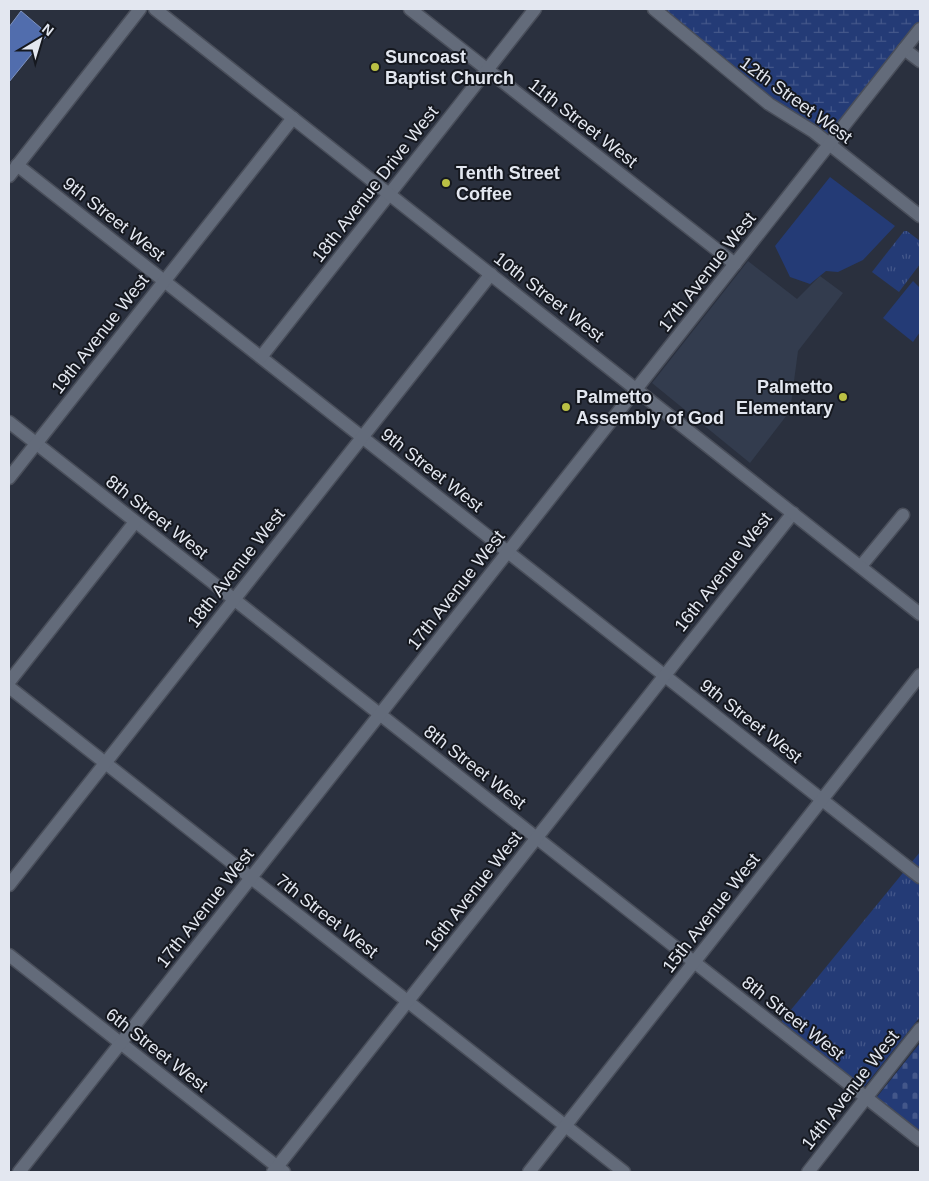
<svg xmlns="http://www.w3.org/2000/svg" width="929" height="1181" font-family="Arial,sans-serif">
  <defs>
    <pattern id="grass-tufts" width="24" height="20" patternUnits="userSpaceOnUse" patternTransform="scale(1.25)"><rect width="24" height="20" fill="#243b76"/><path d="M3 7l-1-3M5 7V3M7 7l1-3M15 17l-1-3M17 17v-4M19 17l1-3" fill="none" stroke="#44578a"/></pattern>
    <pattern id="wetland-marsh" width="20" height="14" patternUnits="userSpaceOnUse" patternTransform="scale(1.25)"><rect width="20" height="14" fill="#243b76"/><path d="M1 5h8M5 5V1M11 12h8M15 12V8" fill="none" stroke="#44578a"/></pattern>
    <pattern id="cemetery-stones" width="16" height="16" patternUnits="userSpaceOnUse" patternTransform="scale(1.25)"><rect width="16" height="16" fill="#243b76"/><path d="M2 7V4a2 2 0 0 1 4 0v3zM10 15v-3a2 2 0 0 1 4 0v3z" fill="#44578a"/></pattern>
  </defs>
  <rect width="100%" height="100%" fill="#2a303e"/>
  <path fill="#333c4e" d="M 748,261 L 797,299 L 820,276 L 843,293 L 798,351 L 790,411 L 750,463 L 652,383 Z"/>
  <g fill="url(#grass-tufts)">
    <path d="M 904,231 L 907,231 L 920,241 L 920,264 L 899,292 L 872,272 Z"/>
    <path d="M 920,852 L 920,1017 L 864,1087 L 781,1022 Z"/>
  </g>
  <path fill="url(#wetland-marsh)" d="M 668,9 L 920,9 L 920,20 L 829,136 L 773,99 L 709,49 L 666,11 Z"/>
  <path fill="url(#cemetery-stones)" d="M 920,1043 L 920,1131 L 877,1097 Z"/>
  <g fill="#243b76">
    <path d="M 830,177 L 895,226 L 863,260 L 838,272 L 826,271 L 810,284 L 790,277 L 775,246 Z"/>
    <path d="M 913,281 L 920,288 L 920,332 L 913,342 L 883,318 Z"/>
  </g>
  <path fill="#516dad" stroke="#7d92c1" d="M 21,11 L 48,34 L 9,82 L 9,27 Z"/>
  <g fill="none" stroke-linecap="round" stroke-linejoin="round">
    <defs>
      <g id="minor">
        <path d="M 410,9 L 735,264"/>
        <path d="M 654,9 L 769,104 L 814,132 L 920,216"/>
        <path d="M 904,49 L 920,61"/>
        <path d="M 17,165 L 920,877"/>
        <path d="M 9,176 L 140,9"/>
        <path d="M 261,357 L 535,9"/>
        <path d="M 9,422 L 920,1140"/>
        <path d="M 9,478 L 293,118"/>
        <path d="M 861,566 L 903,515"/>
        <path d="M 9,682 L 135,522"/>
        <path d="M 9,687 L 624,1172"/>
        <path d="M 9,885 L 491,274"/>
        <path d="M 9,955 L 284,1172"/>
        <path d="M 19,1172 L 920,29"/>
        <path d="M 273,1172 L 793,513"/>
        <path d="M 529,1172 L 920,675"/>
      </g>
      <g id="tertiary">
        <path d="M 155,9 L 920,614"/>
        <path d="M 808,1172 L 920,1029"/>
      </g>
    </defs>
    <use href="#minor" stroke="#494e5a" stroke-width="15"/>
    <use href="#tertiary" stroke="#494e5a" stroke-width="15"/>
    <use href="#minor" stroke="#636b7a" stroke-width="12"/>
    <use href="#tertiary" stroke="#636b7a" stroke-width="12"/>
  </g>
  <g fill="#bbc044" stroke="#15181f" stroke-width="2">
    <circle cx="375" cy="67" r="5"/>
    <circle cx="446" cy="183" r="5"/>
    <circle cx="843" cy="397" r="5"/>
    <circle cx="566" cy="407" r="5"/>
  </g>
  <g text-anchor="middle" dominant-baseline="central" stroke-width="4" stroke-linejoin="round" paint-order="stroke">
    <g font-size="18" font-weight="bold" fill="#e3e7f0" stroke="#15181f" text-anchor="start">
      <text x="385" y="57">Suncoast<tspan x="385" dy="21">Baptist Church</tspan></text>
      <text x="456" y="173">Tenth Street<tspan x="456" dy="21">Coffee</tspan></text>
      <text x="833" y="387" text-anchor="end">Palmetto<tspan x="833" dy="21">Elementary</tspan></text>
      <text x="576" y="397">Palmetto<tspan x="576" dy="21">Assembly of God</tspan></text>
    </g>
    <g font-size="18" fill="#e3e7f0" stroke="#15181f">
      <text transform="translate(796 100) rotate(36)">12th Street West</text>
      <text transform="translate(583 123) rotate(38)">11th Street West</text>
      <text transform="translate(375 184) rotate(-52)">18th Avenue Drive West</text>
      <text transform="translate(114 219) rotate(38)">9th Street West</text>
      <text transform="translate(707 272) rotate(-52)">17th Avenue West</text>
      <text transform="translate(549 297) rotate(38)">10th Street West</text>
      <text transform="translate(100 334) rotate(-52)">19th Avenue West</text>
      <text transform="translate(432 470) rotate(38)">9th Street West</text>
      <text transform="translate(157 517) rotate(38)">8th Street West</text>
      <text transform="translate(236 568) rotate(-52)">18th Avenue West</text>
      <text transform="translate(723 572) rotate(-52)">16th Avenue West</text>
      <text transform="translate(456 590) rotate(-52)">17th Avenue West</text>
      <text transform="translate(751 721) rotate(38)">9th Street West</text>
      <text transform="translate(475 767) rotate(38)">8th Street West</text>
      <text transform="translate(473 891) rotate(-52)">16th Avenue West</text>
      <text transform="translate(205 908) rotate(-52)">17th Avenue West</text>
      <text transform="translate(711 913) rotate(-52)">15th Avenue West</text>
      <text transform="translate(327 916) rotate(38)">7th Street West</text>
      <text transform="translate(793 1018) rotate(38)">8th Street West</text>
      <text transform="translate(157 1050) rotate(38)">6th Street West</text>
      <text transform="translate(850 1090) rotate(-52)">14th Avenue West</text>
    </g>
  </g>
  <rect width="929" height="1181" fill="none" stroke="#e3e7f0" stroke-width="20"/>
  <g transform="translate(40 40) rotate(38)" stroke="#15181f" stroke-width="4" paint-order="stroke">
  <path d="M0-4L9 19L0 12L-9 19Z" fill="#e3e7f0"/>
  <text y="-8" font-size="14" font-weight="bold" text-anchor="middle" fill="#e3e7f0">N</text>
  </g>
</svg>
